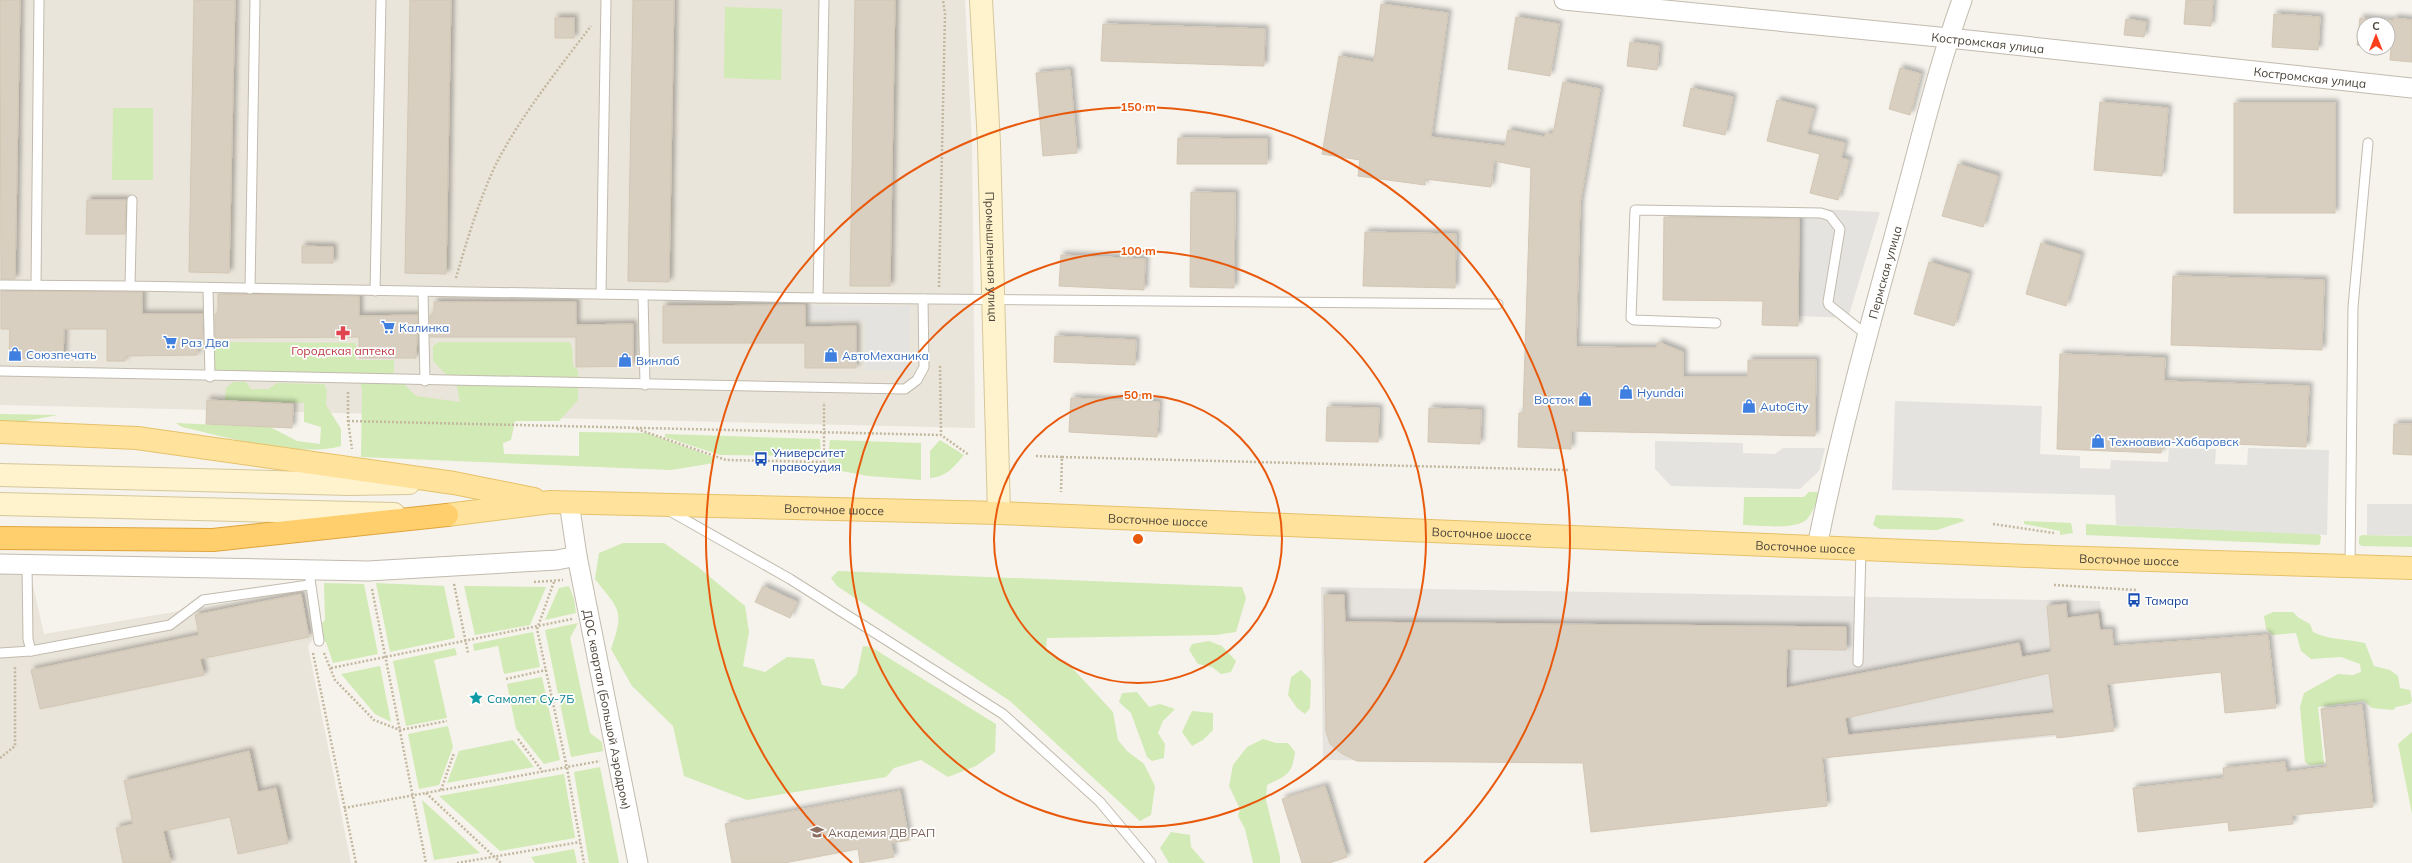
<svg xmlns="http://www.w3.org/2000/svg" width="2412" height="863" font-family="Mulish,sans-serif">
  <defs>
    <filter id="shadow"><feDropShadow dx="3.5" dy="-3.5" stdDeviation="2" flood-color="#0004"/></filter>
  </defs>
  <rect width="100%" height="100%" fill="#f6f3ec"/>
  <g fill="#eae5da">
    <path d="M 0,0 L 965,0 L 972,145 L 975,428 L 0,405 Z"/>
    <path d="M 0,572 L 30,572 L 44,634 L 304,590 L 313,639 L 308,646 L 351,863 L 0,863 Z"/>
  </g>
  <path fill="#e6e2dd" d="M 1321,587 L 2100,601 L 2114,731 L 1748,765 L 1323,760 Z"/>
  <g fill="#d2eab5">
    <path d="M 725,7 L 782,9 L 781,80 L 724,78 Z"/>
    <path d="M 113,108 L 153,108 L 153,180 L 112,180 Z"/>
    <path d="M 218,342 L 356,343 L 356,360 L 394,360 L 394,374 L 416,396 L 460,402 L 457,386 L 433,361 L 433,346 L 439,342 L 569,342 L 572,347 L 573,366 L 578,370 L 578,400 L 559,421 L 515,421 L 511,440 L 503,443 L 504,454 L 579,456 L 579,432 L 647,433 L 713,457 L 714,463 L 671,470 L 361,457 L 362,390 L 359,377 L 213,372 L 214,348 Z"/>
    <path d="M 233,382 L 246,382 L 251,389 L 268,389 L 277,383 L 324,384 L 327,390 L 326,405 L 341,429 L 341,446 C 299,458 225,437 182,427 L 176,423 L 270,427 L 297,441 L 320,444 L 321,427 L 304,422 L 304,403 L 225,400 L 226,388 Z"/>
    <path d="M 0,414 L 58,415 L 20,422 L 0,422 Z"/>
    <path d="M 665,434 L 820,439 L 821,456 L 720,455 L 665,437 Z"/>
    <path d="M 830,440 L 921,443 L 921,480 L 868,476 L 831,469 L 828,458 Z"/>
    <path d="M 940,440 L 964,455 C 954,467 946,477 930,478 L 930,451 Z"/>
    <path d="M 1809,492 L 1818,492 L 1819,495 C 1816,502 1813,512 1808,518 C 1798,531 1759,525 1743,525 L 1744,497 L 1804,497 Z"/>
    <path d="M 1876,515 L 1958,518 L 1963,519 L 1964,521 L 1937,530 L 1880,529 L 1873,525 Z"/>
    <path d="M 2024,521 L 2071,523 L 2073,533 L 2060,535 L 2060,531 L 2024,524 Z"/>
    <path d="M 2086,524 L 2319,534 L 2321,537 L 2320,544 L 2318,545 L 2086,535 Z"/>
    <path d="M 2362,535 L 2412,536 L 2412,547 L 2362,546 L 2359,544 L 2359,537 Z"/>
    <path d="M 623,543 L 664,543 L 698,567 L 745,606 L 749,632 L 743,666 L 765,672 L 787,657 L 814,659 L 822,685 L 843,689 L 857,674 L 863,646 L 871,647 L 996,724 L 995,752 L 976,766 L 948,777 L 921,760 L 894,768 L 886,777 L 747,800 L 684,776 L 673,726 L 632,686 L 611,649 C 625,609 619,610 595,579 L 599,553 Z"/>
    <path d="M 838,571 L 1242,587 L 1246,598 L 1236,632 L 1216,635 L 1047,638 L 1046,648 L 1075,671 L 1113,712 L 1118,740 L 1127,751 L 1144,764 L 1155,786 L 1151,815 L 1140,821 L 1010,701 L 837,586 L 831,578 Z"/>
    <path d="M 324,583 L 364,584 L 378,654 L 333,663 L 326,642 L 322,639 L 321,624 L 325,620 Z"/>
    <path d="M 376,583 L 444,586 L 455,638 L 390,652 Z"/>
    <path d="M 464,586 L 546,587 L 530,625 L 475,635 Z"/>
    <path d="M 569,586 L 574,599 L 576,613 L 545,620 L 559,588 Z"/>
    <path d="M 2273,612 L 2293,612 L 2299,618 L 2310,624 L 2313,632 C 2328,640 2348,639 2365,643 L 2374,666 L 2390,670 L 2398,676 L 2400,688 L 2410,690 L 2412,701 L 2410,704 L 2396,707 L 2393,710 L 2372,708 L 2364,701 L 2318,707 L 2324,764 L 2309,765 L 2305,762 L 2300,707 L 2304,693 L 2338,674 L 2353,675 L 2361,672 L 2360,664 L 2341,657 L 2311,659 L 2301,651 L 2296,633 L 2273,635 L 2266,629 L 2264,616 Z"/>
    <path d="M 578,623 L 570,638 L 590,733 L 602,742 L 603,751 L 571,757 L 545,630 Z"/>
    <path d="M 533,632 L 540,667 L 504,674 L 498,646 L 474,651 L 473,644 Z"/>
    <path d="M 1209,641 L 1222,646 L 1236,661 L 1231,672 L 1221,674 L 1212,667 L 1198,664 L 1189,650 L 1192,644 Z"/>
    <path d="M 455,648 L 457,655 L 434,660 L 447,718 L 406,726 L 393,661 Z"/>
    <path d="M 380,666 L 391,722 L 375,714 L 341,674 Z"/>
    <path d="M 1301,670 L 1311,680 L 1310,708 L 1305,714 L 1297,708 L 1288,695 L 1291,677 Z"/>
    <path d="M 542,677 L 560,760 L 544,764 L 516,729 L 507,684 Z"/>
    <path d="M 1137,692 L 1149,707 L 1160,704 L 1175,709 L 1163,721 L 1158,733 L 1165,744 L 1164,758 L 1152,761 L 1147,757 L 1131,713 L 1119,702 L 1122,693 Z"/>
    <path d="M 1192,711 L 1213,713 L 1213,730 L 1203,740 L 1192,746 L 1182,732 Z"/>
    <path d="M 448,726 L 453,747 L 439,785 L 419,789 L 408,734 Z"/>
    <path d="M 2412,732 L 2412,814 L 2398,744 Z"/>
    <path d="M 1263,739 L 1276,743 L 1288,743 L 1295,752 C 1292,775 1287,775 1267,785 L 1266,800 L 1280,857 L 1280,863 L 1253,863 L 1245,829 L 1238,816 L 1240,809 L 1229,786 L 1233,765 L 1247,747 Z"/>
    <path d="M 513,740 L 534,767 L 447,783 L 459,751 Z"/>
    <path d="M 600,767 L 619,863 L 589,863 L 574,772 Z"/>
    <path d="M 564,774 L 575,838 L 500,851 L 439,796 Z"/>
    <path d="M 422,800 L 480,853 L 434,860 Z"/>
    <path d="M 1171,832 L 1190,835 L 1191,847 L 1205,863 L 1169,863 L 1160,848 Z"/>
    <path d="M 574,849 L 577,863 L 535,863 L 531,857 Z"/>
  </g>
  <g fill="#e5e3e0">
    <path d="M 1800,208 L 1880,212 L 1848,318 L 1798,316 Z"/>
    <path d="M 809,305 L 910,306 L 909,370 L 865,370 L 865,321 L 809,320 Z"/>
    <path d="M 1895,401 L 2042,406 L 2040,454 L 2080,456 L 2080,468 L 2110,469 L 2111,460 L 2168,462 L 2169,448 L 2216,449 L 2215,464 L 2247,465 L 2248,448 L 2329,450 L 2327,535 L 2116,525 L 2115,495 L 1892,490 Z"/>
    <path d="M 1655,441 L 1743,443 L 1743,453 L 1775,454 L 1783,448 L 1825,448 L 1819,471 L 1800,489 L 1671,486 L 1655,469 Z"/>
    <path d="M 2367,504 L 2412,504 L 2412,536 L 2367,535 Z"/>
  </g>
  <g fill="#d8cfc1" stroke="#d3c7b4" fill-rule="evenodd" filter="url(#shadow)">
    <path d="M 0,0 L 20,0 L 15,279 L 1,279 Z"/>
    <path d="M 194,0 L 235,0 L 229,273 L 189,272 Z"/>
    <path d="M 410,0 L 451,0 L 446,274 L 405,273 Z"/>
    <path d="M 633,0 L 674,0 L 669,282 L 628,281 Z"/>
    <path d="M 855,0 L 895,0 L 890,286 L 850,286 Z"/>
    <path d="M 2186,0 L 2213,0 L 2211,26 L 2184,24 Z"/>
    <path d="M 1381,4 L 1448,13 L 1431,137 L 1505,146 L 1508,130 L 1545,137 L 1546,133 L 1553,134 L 1563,82 L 1600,89 L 1580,203 L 1576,347 L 1657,348 L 1658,342 L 1683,352 L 1683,377 L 1748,377 L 1748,360 L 1816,360 L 1815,436 L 1571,431 L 1571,449 L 1518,447 L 1519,413 L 1523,413 L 1531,168 L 1494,161 L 1491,187 L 1425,179 L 1425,185 L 1358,176 L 1360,160 L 1322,154 L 1339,56 L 1374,62 Z"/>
    <path d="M 2274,14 L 2320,17 L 2318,50 L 2272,47 Z"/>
    <path d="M 1516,17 L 1559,24 L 1550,76 L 1508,69 Z"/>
    <rect x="555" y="18" width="19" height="20"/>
    <path d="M 2360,18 L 2393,21 L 2394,18 L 2412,20 L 2412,62 L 2390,60 L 2391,49 L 2386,48 L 2388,48 L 2388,24 L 2364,24 L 2364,46 L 2357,45 Z"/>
    <path d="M 2126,19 L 2146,22 L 2144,37 L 2124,35 Z"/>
    <path d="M 1103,24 L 1265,29 L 1264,66 L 1101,61 Z"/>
    <path d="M 1630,42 L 1659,46 L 1657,70 L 1627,66 Z"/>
    <path d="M 1900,68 L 1921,74 L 1910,115 L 1889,109 Z"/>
    <path d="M 1070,70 L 1077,153 L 1043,156 L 1036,73 Z"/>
    <path d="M 1691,88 L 1733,97 L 1725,135 L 1683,126 Z"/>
    <path d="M 1777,100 L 1814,109 L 1807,134 L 1845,143 L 1841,158 L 1849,160 L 1838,200 L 1810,193 L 1820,154 L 1767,141 Z"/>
    <path d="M 2100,102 L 2168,108 L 2162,176 L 2094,170 Z"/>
    <rect x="2234" y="103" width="101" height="110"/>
    <path d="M 1178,138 L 1267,139 L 1267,164 L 1177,164 Z"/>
    <path d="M 1958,164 L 1998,176 L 1983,227 L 1942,216 Z"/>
    <path d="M 1191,192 L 1235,193 L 1234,288 L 1190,287 Z"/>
    <path d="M 87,200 L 126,200 L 125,234 L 86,234 Z"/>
    <path d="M 1664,217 L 1799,219 L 1798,326 L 1762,325 L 1763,301 L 1663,300 Z"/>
    <path d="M 1365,232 L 1456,234 L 1455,288 L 1363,286 Z"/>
    <path d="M 2041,243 L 2081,255 L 2066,306 L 2026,294 Z"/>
    <path d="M 302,246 L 333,247 L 333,263 L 302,263 Z"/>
    <path d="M 1061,255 L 1145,259 L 1144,290 L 1059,286 Z"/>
    <path d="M 1929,262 L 1969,274 L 1954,326 L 1914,314 Z"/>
    <path d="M 2173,276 L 2324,280 L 2322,350 L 2171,345 Z"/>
    <path d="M 1,291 L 142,292 L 142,314 L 203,314 L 203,338 L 197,338 L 197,355 L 125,356 L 125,361 L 107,361 L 107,329 L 64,329 L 63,359 L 9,358 L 10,329 L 1,329 Z"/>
    <path d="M 218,294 L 359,296 L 359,316 L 418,315 L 416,358 L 359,358 L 359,337 L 215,338 L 215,314 L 218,314 Z"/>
    <path d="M 434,302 L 576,302 L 576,325 L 633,324 L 633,366 L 576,367 L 576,337 L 430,337 L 430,315 L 434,315 Z"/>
    <path d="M 805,305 L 805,327 L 856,326 L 856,368 L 805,368 L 805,343 L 663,343 L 663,306 Z"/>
    <path d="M 1055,336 L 1136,340 L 1135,365 L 1054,362 Z"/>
    <path d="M 2060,354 L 2165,358 L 2164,381 L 2309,386 L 2306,447 L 2162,441 L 2161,453 L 2057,449 Z"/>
    <path d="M 1071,398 L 1159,402 L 1157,437 L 1069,432 Z"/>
    <path d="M 207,400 L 293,404 L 292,428 L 206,424 Z"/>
    <path d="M 1327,407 L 1379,408 L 1378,442 L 1326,441 Z"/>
    <path d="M 1429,408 L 1481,410 L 1480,444 L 1428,442 Z"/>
    <path d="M 2394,424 L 2412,424 L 2412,455 L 2393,454 Z"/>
    <path d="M 763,586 L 797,602 L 790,618 L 755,602 Z"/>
    <path d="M 301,594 L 309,637 L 200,659 L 204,675 L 40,709 L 31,670 L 199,635 L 195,615 Z"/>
    <path d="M 1324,595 L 1344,595 L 1345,622 L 1846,627 L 1846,650 L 1787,649 L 1786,688 L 2019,643 L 2022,657 L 2051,652 L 2047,606 L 2066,604 L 2067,618 L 2098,614 L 2100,630 L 2112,630 L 2113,646 L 2268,635 L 2276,708 L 2225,713 L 2221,672 L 2107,684 L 2114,731 L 2057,738 L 2056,734 L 1822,758 L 1827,806 L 1591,832 L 1583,763 L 1357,761 L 1341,753 L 1330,744 L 1326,731 ZM 2049,673 L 2054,713 L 1848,735 L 1845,718 Z"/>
    <path d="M 2362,705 L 2373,807 L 2292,815 L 2293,824 L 2229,831 L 2228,822 L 2138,832 L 2133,788 L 2224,778 L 2223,768 L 2285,762 L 2286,772 L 2327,767 L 2321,709 Z"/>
    <path d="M 249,751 L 258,792 L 276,788 L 288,843 L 238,854 L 230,817 L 163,831 L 171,863 L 123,863 L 116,828 L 133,824 L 124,781 Z"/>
    <path d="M 1325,786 L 1347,857 L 1329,863 L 1302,863 L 1282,799 Z"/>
    <path d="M 900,791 L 909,840 L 891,843 L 894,857 L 860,863 L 858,849 L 784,863 L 732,863 L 725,824 Z"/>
  </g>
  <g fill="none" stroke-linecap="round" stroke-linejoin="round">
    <defs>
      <g id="lane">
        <path d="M 132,200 L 130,286 L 818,298 L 1498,304"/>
        <path d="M 0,285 L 130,286"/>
        <path d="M 36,285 L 39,0"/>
        <path d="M 208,289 L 210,377"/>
        <path d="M 250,289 L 255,0"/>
        <path d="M 375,291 L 381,0"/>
        <path d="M 423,292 L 425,381"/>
        <path d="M 601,294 L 606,0"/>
        <path d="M 643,295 L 645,385"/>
        <path d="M 818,298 L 824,0"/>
        <path d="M 1716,323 L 1634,320 L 1631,318 L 1635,210 L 1821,213 L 1830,216 L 1840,229 L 1828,302 L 1829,305 L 1868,336"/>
        <path d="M 0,371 L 905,389 L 917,380 L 924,367 L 923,299"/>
        <path d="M 668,510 L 790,579 L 1003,714 L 1100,802 L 1151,863"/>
        <path d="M 27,564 L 28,639 L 31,651 L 170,625 L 203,600 L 309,585"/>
        <path d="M 2350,566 L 2353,307 L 2368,143"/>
        <path d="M 310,579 L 319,641"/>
        <path d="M 0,653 L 31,651"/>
        <path d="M 1858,662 L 1861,549"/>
      </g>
      <g id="street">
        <path id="s1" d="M 1564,0 L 1949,38 L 2412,88"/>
        <path id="s2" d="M 569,502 L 577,556 L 638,863"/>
        <path id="s3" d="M 1817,547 C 1839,436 1870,325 1900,215 C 1920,143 1937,70 1962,0"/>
        <path d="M 0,564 L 368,571 L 557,560 L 577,556"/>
      </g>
      <g id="secondary">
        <path id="s4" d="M 981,0 L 989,143 L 999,513"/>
        <path d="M 0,475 L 349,484 L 409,483"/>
        <path d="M 0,504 L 394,514"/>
      </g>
      <g id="primary">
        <path d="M 0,432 L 137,438 L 454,483 L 534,499"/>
        <path id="s5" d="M 447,515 L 551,502 L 999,513 L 2054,557 L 2412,568"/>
      </g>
      <path id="highway" d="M 0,538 L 213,540 L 447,515"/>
    </defs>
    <use href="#lane" stroke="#c2bbae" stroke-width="11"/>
    <use href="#street" stroke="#c2bbae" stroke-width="21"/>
    <use href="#secondary" stroke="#d6c79b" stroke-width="24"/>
    <use href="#primary" stroke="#e6c16a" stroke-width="24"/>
    <use href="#highway" stroke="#e0a43c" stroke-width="24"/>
    <g stroke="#c4b79f" stroke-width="2.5" stroke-dasharray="2 2" stroke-linecap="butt">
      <path d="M 456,278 C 467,240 479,200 496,164 C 520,117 559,68 591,26"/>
      <path d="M 939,287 L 945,14 L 943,0"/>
      <path d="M 940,366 L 941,435"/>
      <path d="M 348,392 L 348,421 L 352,449"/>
      <path d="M 348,421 L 941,435 L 969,455"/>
      <path d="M 637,429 L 726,460 L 824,462 L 824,402"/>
      <path d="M 1036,456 L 1062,457 L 1061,492"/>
      <path d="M 1062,457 L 1568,470"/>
      <path d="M 1993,524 L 2054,533"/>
      <path d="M 534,582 L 563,580"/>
      <path d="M 554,582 L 537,629 L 567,768 L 584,863"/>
      <path d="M 454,584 L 468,653"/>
      <path d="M 2054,585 L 2136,590"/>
      <path d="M 372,589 L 426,863"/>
      <path d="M 313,653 L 356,863"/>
      <path d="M 324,653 L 335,680 L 374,720 L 400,730 L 447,721"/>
      <path d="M 331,668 L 572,619"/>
      <path d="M 506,679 L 546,670"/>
      <path d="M 518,739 L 543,772"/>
      <path d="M 0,758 L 15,746 L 15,666"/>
      <path d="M 441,790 L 454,753"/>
      <path d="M 426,793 L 501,863"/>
      <path d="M 344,808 L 600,761"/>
      <path d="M 457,863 L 580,842"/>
    </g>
    <use href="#lane" stroke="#fff" stroke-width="9"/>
    <use href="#street" stroke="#fff" stroke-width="19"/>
    <use href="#secondary" stroke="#fff3cd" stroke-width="22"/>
    <use href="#primary" stroke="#ffe39c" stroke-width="22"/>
    <use href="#highway" stroke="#ffcf6e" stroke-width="22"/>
  </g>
  <g fill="none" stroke="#e8590c" stroke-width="2">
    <circle cx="1138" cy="539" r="144"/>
    <circle cx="1138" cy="539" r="288"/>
    <path d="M852 863A432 432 0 1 1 1424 863"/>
  </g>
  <defs>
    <symbol id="supermarket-bare" viewBox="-9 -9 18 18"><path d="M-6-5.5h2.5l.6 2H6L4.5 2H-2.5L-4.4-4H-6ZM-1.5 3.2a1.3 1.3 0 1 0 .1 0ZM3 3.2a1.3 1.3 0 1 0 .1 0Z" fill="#3f7fe0" stroke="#fff" stroke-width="2.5" paint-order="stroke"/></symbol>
    <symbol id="pharmacy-bare" viewBox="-9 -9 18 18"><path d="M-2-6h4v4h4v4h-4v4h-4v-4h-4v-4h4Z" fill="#e0444e" stroke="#fff" stroke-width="2.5" paint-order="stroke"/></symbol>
    <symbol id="shop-bare" viewBox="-9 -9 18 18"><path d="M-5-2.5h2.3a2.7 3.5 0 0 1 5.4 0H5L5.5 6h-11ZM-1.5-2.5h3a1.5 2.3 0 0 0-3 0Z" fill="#3f7fe0" stroke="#fff" stroke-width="2.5" paint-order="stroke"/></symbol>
    <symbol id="bus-bare" viewBox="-9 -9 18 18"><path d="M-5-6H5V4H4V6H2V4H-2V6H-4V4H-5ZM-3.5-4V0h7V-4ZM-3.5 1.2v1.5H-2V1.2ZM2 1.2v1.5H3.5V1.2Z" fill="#1a4fb4" stroke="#fff" stroke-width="2.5" paint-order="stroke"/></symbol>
    <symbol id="sight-bare" viewBox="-9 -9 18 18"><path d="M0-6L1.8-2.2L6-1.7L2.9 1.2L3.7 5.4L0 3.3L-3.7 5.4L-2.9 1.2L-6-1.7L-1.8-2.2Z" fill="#0f9aa8" stroke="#fff" stroke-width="2.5" paint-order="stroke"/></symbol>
    <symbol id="university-bare" viewBox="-9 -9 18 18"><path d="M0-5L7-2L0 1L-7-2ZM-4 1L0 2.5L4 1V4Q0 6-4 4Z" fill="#8d6e63" stroke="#fff" stroke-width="2.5" paint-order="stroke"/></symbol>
  </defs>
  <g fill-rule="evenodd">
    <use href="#supermarket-bare" x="378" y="317" width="20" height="20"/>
    <use href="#pharmacy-bare" x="333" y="323" width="20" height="20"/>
    <use href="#supermarket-bare" x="160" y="332" width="20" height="20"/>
    <use href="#shop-bare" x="5" y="344" width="20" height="20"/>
    <use href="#shop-bare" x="821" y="345" width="20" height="20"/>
    <use href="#shop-bare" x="615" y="350" width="20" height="20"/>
    <use href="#shop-bare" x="1616" y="382" width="20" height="20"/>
    <use href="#shop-bare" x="1575" y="389" width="20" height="20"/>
    <use href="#shop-bare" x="1739" y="396" width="20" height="20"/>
    <use href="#shop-bare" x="2088" y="431" width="20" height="20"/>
    <use href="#bus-bare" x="751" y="449" width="20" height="20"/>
    <use href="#bus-bare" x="2124" y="590" width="20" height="20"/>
    <use href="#sight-bare" x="466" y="688" width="20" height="20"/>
    <use href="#university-bare" x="807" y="822" width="20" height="20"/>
  </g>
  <g text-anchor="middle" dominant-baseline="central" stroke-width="3.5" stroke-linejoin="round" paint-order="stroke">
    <g font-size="12" fill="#4b4439" stroke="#fff">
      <text stroke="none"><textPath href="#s1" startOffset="426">Костромская улица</textPath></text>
      <text stroke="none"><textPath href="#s1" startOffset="750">Костромская улица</textPath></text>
      <text stroke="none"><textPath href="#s4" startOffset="257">Промышленная улица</textPath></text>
      <text stroke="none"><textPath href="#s3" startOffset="283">Пермская улица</textPath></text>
      <text stroke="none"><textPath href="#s5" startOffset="388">Восточное шоссе</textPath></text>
      <text stroke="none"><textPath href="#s5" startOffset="712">Восточное шоссе</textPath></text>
      <text stroke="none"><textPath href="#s5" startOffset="1036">Восточное шоссе</textPath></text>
      <text stroke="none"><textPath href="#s5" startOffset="1360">Восточное шоссе</textPath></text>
      <text stroke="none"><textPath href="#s5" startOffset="1684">Восточное шоссе</textPath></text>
      <text stroke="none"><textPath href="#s2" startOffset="211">ДОС квартал (Большой Аэродром)</textPath></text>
    </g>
    <g font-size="12" fill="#366cbe" stroke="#fff" text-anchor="start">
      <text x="399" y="327">Калинка</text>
      <text x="181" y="342">Раз Два</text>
      <text x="26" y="354">Союзпечать</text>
      <text x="842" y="355">АвтоМеханика</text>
      <text x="636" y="360">Винлаб</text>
      <text x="1637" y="392">Hyundai</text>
      <text x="1574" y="399" text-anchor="end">Восток</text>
      <text x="1760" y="406">AutoCity</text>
      <text x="2109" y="441">Техноавиа-Хабаровск</text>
    </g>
    <g font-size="12" fill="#be3a42" stroke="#fff">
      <text x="343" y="350">Городская аптека</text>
    </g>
    <g font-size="12" fill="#164399" stroke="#fff" text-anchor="start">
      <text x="772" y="452">Университет<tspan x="772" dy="14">правосудия</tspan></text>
      <text x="2145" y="600">Тамара</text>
    </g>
    <g font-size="12" fill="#0d838f" stroke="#fff" text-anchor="start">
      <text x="487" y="698">Самолет Су-7Б</text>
    </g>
    <g font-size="12" fill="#785e54" stroke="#fff" text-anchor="start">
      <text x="828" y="832">Академия ДВ РАП</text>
    </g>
  </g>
  <circle cx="1138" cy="539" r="6" fill="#e8590c" stroke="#fff" stroke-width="2"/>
  <g font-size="12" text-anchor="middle" font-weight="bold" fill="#e8590c" stroke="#fff" stroke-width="3.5" stroke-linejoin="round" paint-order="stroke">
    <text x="1138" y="111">150 m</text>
    <text x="1138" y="255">100 m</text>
    <text x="1138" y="399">50 m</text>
  </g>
  <g transform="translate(2376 36)"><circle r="19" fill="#ffffff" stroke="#b7b4b0"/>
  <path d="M0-3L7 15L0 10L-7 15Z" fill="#fc3f1d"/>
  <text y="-6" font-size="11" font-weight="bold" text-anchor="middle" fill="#4b4439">С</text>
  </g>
</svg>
